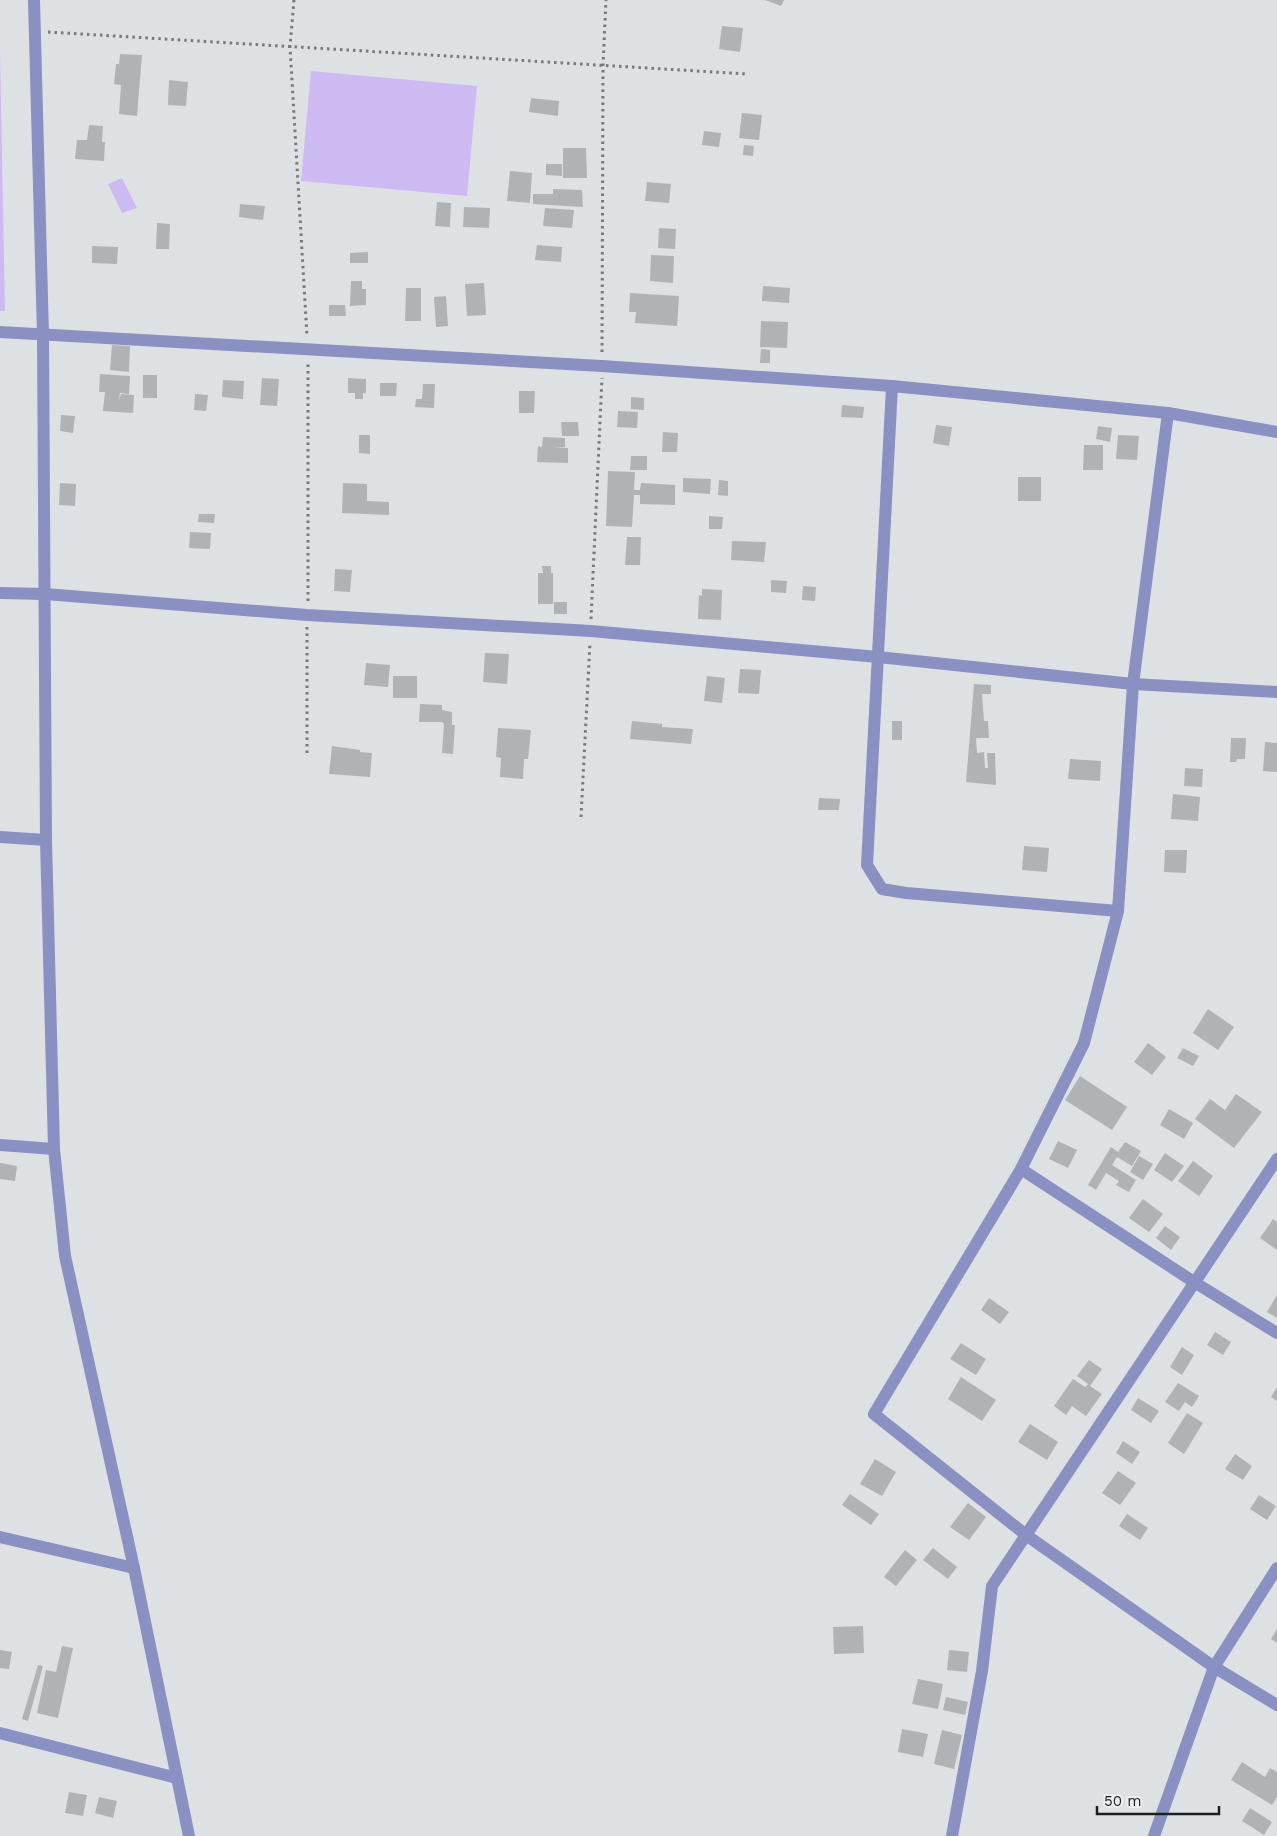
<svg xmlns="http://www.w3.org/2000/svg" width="1277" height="1836" font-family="'Work Sans',sans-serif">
  <rect width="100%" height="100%" fill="#dee1e4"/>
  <g fill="#cebaf3">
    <path d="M 0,50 L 5,311 L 0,311 Z"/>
    <path d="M 311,71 L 477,86 L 467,196 L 301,181 Z"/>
    <path d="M 122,178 L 137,208 L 122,213 L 108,184 Z"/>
  </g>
  <g fill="#b0b3b5">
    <path d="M 765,0 L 784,0 L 781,6 Z"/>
    <path d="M 722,26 L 743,28 L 740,52 L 719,49 Z"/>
    <path d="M 120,54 L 142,55 L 137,116 L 119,114 L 121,85 L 114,84 L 116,64 L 119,64 Z"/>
    <path d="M 169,80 L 188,82 L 186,106 L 168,105 Z"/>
    <path d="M 531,98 L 559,101 L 558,116 L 529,112 Z"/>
    <path d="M 742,113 L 762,115 L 759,140 L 739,138 Z"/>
    <path d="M 89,125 L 103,126 L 102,142 L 105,142 L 104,161 L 75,159 L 77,140 L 87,140 Z"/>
    <path d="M 704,131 L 721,133 L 719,147 L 702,145 Z"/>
    <path d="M 744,145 L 754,146 L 753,156 L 743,155 Z"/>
    <path d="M 563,148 L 586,148 L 587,178 L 563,178 Z"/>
    <path d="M 546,164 L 562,164 L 562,176 L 546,175 Z"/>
    <path d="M 510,171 L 532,173 L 530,203 L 507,201 Z"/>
    <path d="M 647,182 L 671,184 L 669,203 L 645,201 Z"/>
    <path d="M 553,189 L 582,190 L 583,207 L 533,204 L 533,194 L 553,194 Z"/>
    <path d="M 437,202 L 451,203 L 450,227 L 435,226 Z"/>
    <path d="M 240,204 L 265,206 L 263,220 L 239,217 Z"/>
    <path d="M 464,207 L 490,208 L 489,228 L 463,227 Z"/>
    <path d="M 545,208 L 574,210 L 572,228 L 543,226 Z"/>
    <path d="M 157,223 L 170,224 L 169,249 L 156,249 Z"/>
    <path d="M 659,228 L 676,229 L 675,249 L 658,248 Z"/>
    <path d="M 537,245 L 562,247 L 561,262 L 535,260 Z"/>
    <path d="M 92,246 L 118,247 L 117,264 L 92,263 Z"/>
    <path d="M 368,252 L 368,263 L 350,263 L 350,253 Z"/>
    <path d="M 651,255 L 674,256 L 673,283 L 650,281 Z"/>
    <path d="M 351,281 L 362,281 L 362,289 L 366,289 L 366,305 L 350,306 Z"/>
    <path d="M 484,283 L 486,315 L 467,316 L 465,284 Z"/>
    <path d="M 763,286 L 790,288 L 789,303 L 762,301 Z"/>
    <path d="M 406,288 L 421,288 L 421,321 L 405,321 Z"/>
    <path d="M 630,293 L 679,296 L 677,326 L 635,323 L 636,312 L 629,312 Z"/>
    <path d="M 446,296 L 448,326 L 436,327 L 434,297 Z"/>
    <path d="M 329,305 L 345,305 L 346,316 L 329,316 Z"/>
    <path d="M 761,321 L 788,322 L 787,348 L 760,347 Z"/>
    <path d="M 112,345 L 130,346 L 129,372 L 110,370 Z"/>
    <path d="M 761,349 L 770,350 L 770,363 L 760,363 Z"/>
    <path d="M 100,374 L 130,376 L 129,394 L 120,393 L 119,400 L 121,394 L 134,395 L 133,413 L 103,411 L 105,392 L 99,392 Z"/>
    <rect x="143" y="375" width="14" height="23"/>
    <path d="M 262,378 L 279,379 L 277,406 L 260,405 Z"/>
    <path d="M 348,378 L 366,379 L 366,393 L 363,393 L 363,399 L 355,399 L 355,393 L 348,393 Z"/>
    <path d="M 223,380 L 244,381 L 243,399 L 222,397 Z"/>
    <path d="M 380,383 L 397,383 L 396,396 L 380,396 Z"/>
    <path d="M 423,384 L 435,384 L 434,408 L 415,407 L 416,399 L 422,399 Z"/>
    <path d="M 519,391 L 535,391 L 534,413 L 519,413 Z"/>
    <path d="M 195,394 L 208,395 L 206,411 L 194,410 Z"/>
    <path d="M 631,397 L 644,398 L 644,410 L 631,409 Z"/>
    <path d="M 842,405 L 864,407 L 863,418 L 841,417 Z"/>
    <path d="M 618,411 L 638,412 L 637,428 L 617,427 Z"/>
    <path d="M 61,415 L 75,416 L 73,433 L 60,431 Z"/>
    <path d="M 561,422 L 578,422 L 579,436 L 562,436 Z"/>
    <path d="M 936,425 L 952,427 L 949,446 L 933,443 Z"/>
    <path d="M 1098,426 L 1112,428 L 1110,442 L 1096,439 Z"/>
    <path d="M 663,432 L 678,433 L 677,452 L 662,452 Z"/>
    <path d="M 359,435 L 370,435 L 370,454 L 359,453 Z"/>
    <path d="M 1118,435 L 1139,436 L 1137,460 L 1116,459 Z"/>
    <path d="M 543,437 L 565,438 L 565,447 L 554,447 L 568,448 L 568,463 L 537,462 L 538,446 L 542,447 Z"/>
    <path d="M 1084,445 L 1103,445 L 1103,470 L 1083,470 Z"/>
    <path d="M 631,456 L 647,456 L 647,470 L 630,470 Z"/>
    <path d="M 608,471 L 635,472 L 634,490 L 640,490 L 641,483 L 675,485 L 675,505 L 640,504 L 640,495 L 634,495 L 632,527 L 606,526 Z"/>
    <rect x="1018" y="477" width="23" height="24"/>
    <path d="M 683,478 L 711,479 L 710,494 L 683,492 Z"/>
    <path d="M 719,480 L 728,481 L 728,496 L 718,495 Z"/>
    <path d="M 60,483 L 76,484 L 75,506 L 59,505 Z"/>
    <path d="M 343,483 L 367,484 L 367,501 L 389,502 L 389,515 L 342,513 Z"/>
    <path d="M 199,514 L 215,514 L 214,523 L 198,522 Z"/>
    <path d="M 709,516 L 723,517 L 722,529 L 709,529 Z"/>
    <path d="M 190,532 L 211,533 L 210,549 L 189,548 Z"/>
    <path d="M 627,537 L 641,537 L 640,565 L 625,565 Z"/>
    <path d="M 732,541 L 766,542 L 764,562 L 731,560 Z"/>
    <path d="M 542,566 L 551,566 L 551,573 L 553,573 L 553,604 L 538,604 L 538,573 L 543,573 Z"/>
    <path d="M 335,569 L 352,570 L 350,592 L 334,591 Z"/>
    <path d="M 771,580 L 787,581 L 786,593 L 771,592 Z"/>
    <path d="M 803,586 L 816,587 L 815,601 L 802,600 Z"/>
    <path d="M 702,589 L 722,590 L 721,620 L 698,619 L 699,595 L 702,596 Z"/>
    <rect x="554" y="602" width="13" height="12"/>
    <path d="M 485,653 L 509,654 L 507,684 L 483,682 Z"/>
    <path d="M 366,663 L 390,665 L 388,687 L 364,685 Z"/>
    <path d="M 740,669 L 761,670 L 759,694 L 738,693 Z"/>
    <rect x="393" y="676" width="24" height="22"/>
    <path d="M 707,676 L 725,678 L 722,703 L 704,701 Z"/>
    <path d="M 974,684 L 991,685 L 991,694 L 982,694 L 984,721 L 988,721 L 989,738 L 976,738 L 977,753 L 984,752 L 985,768 L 988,768 L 987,753 L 995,753 L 996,785 L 966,782 Z"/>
    <path d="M 420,704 L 442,705 L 442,710 L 452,712 L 452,725 L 455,725 L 453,754 L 442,753 L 444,724 L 442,722 L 419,722 Z"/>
    <path d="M 632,721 L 662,724 L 662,727 L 693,729 L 691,744 L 630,739 Z"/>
    <rect x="892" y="721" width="10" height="19"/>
    <path d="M 498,728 L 531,730 L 528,759 L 524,759 L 523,779 L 500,777 L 501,758 L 496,757 Z"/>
    <path d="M 1231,738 L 1246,738 L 1245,759 L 1237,759 L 1236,762 L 1230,762 Z"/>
    <path d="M 1265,742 L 1277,743 L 1277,772 L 1263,771 Z"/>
    <path d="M 332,746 L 360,750 L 360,752 L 372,753 L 370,777 L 329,774 Z"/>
    <path d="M 1070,759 L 1101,761 L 1100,781 L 1068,779 Z"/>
    <path d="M 1185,768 L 1203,769 L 1202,787 L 1184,786 Z"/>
    <path d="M 1173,794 L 1200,797 L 1198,821 L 1171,819 Z"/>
    <path d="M 819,798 L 840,799 L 839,810 L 818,810 Z"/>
    <path d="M 1024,846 L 1049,848 L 1047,872 L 1022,870 Z"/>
    <path d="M 1165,850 L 1187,850 L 1186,873 L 1164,872 Z"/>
    <path d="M 1208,1009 L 1234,1027 L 1218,1050 L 1193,1033 Z"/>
    <path d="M 1148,1043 L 1166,1057 L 1152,1075 L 1134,1062 Z"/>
    <path d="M 1183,1048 L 1199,1056 L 1193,1066 L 1177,1058 Z"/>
    <path d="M 1080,1076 L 1127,1107 L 1112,1130 L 1065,1100 Z"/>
    <path d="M 1236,1094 L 1262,1112 L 1234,1148 L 1195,1119 L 1210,1099 L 1225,1110 Z"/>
    <path d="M 1169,1109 L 1193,1123 L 1184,1139 L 1160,1125 Z"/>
    <path d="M 1058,1141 L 1077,1150 L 1068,1168 L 1049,1159 Z"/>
    <path d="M 1125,1142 L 1141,1151 L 1132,1166 L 1117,1157 L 1112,1165 L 1136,1180 L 1129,1192 L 1116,1185 L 1119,1181 L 1106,1173 L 1096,1190 L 1088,1185 L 1111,1147 L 1118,1152 Z"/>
    <path d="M 1165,1153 L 1184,1166 L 1172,1182 L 1154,1170 Z"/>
    <path d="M 1139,1156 L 1153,1164 L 1143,1180 L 1130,1172 Z"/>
    <path d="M 1193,1161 L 1213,1176 L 1199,1196 L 1178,1181 Z"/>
    <path d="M 0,1163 L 17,1166 L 15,1181 L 0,1179 Z"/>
    <path d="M 1143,1199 L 1163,1214 L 1149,1232 L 1129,1218 Z"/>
    <path d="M 1273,1219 L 1277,1222 L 1277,1250 L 1260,1238 Z"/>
    <path d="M 1165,1226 L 1180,1237 L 1171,1250 L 1156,1238 Z"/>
    <path d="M 1277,1295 L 1277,1318 L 1267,1312 Z"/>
    <path d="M 989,1298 L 1009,1312 L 1000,1324 L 981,1310 Z"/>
    <path d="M 1215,1332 L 1231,1342 L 1223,1355 L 1207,1345 Z"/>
    <path d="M 961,1343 L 986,1359 L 976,1375 L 950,1359 Z"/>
    <path d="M 1182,1347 L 1194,1355 L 1182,1375 L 1170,1367 Z"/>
    <path d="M 1089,1360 L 1102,1369 L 1090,1386 L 1102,1394 L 1086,1416 L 1072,1406 L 1066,1415 L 1054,1406 L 1073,1379 L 1085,1387 L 1088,1384 L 1077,1376 Z"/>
    <path d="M 961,1377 L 996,1400 L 982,1421 L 948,1399 Z"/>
    <path d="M 1178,1383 L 1199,1396 L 1192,1407 L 1185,1402 L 1179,1411 L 1165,1402 Z"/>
    <path d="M 1277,1387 L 1277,1401 L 1271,1397 Z"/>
    <path d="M 1138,1398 L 1159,1411 L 1151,1423 L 1131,1410 Z"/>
    <path d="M 1187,1413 L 1203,1423 L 1184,1454 L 1168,1443 Z"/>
    <path d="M 1030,1424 L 1058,1442 L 1047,1460 L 1018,1442 Z"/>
    <path d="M 1123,1441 L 1140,1452 L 1132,1464 L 1116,1453 Z"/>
    <path d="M 1235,1454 L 1252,1466 L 1243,1480 L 1225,1469 Z"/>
    <path d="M 875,1459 L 896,1472 L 882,1496 L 860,1484 Z"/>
    <path d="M 1118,1471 L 1136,1483 L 1120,1505 L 1102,1493 Z"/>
    <path d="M 850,1494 L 879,1514 L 871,1525 L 842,1505 Z"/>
    <path d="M 1259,1495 L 1276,1506 L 1267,1520 L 1250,1509 Z"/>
    <path d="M 968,1503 L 986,1517 L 969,1540 L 950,1527 Z"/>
    <path d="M 1127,1514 L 1148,1528 L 1140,1540 L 1119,1526 Z"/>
    <path d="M 933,1548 L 957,1567 L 948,1579 L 923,1560 Z"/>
    <path d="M 905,1550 L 917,1560 L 896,1586 L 884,1577 Z"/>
    <path d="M 863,1626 L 864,1653 L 834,1654 L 833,1627 Z"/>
    <path d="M 1277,1629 L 1277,1643 L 1271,1639 Z"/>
    <path d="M 62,1646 L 73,1648 L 58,1718 L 37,1713 L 46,1670 L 56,1672 Z"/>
    <path d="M 0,1650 L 12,1652 L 9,1669 L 0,1668 Z"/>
    <path d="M 949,1650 L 969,1652 L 967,1672 L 947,1670 Z"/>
    <path d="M 38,1665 L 43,1666 L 28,1721 L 22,1719 Z"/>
    <path d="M 918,1679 L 943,1684 L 938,1709 L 912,1704 Z"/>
    <path d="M 946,1697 L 968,1702 L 965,1715 L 943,1710 Z"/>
    <path d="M 902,1729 L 928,1734 L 923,1757 L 898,1752 Z"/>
    <path d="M 942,1730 L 962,1735 L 954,1769 L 934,1764 Z"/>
    <path d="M 1242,1762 L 1265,1777 L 1270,1768 L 1277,1772 L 1277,1797 L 1272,1805 L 1231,1780 Z"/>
    <path d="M 69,1792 L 87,1795 L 83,1816 L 65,1813 Z"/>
    <path d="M 99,1797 L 117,1801 L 113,1818 L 95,1813 Z"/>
    <path d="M 1250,1808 L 1272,1822 L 1264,1835 L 1242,1821 Z"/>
  </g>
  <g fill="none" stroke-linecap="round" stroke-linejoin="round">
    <g stroke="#76787a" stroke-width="3" stroke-dasharray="2.5 4" stroke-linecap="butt">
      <path d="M 294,0 L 290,47 L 307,336"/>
      <path d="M 48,32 L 747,74"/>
      <path d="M 602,352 L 603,66 L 606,0"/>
      <path d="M 308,601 L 308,362"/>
      <path d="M 591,619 L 602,378"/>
      <path d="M 307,753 L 307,627"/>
      <path d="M 581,817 L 590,643"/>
    </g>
    <g stroke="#8a90c1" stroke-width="12">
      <path d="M 34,0 L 43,335 L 46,840 L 54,1149 L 65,1256 L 134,1568 L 189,1836"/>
      <path d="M 0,332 L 602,366 L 892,386 L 1168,413 L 1277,432"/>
      <path d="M 892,386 L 867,865 L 882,889 L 906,893 L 1118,911"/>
      <path d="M 1168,413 L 1133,684 L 1118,911 L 1084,1043 L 1021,1169 L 874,1414 L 1026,1535 L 1214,1667 L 1277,1705"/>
      <path d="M 0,593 L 45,594 L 307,615 L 591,631 L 878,657 L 1133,684 L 1277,692"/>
      <path d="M 0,837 L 46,840"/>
      <path d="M 0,1145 L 54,1149"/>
      <path d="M 1021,1169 L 1194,1282 L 1277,1333"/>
      <path d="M 0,1537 L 134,1568"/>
      <path d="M 0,1733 L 177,1778"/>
      <path d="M 952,1836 L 982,1671 L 992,1586 L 1277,1159"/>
      <path d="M 1154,1836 L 1214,1667 L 1277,1568"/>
    </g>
  </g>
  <path d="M1097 1806v8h122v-8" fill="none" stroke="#1e1f20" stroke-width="2.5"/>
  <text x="1104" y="1806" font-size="15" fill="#1e1f20" stroke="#eceef1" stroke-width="4" paint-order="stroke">50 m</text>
</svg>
